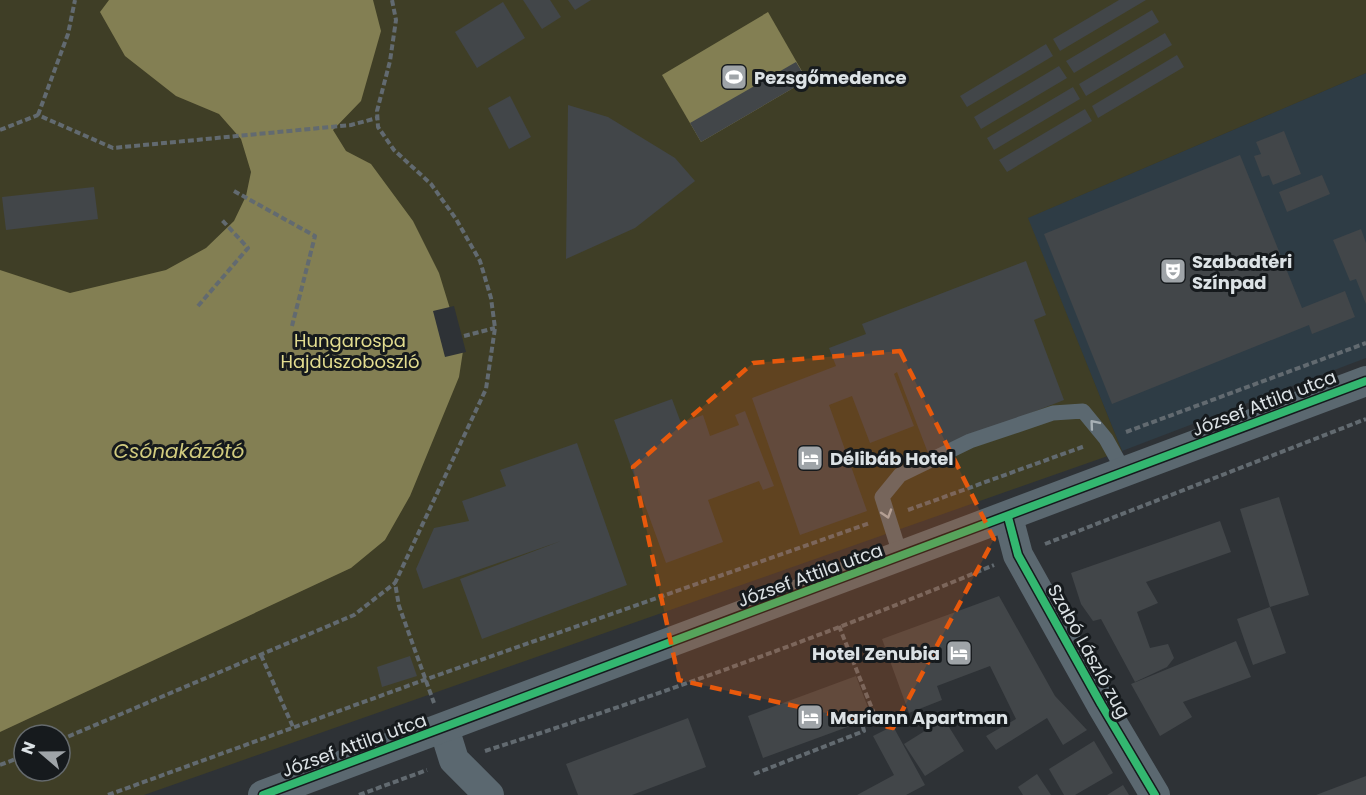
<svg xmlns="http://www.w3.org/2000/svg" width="1366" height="795" font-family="Poppins,sans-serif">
  <rect width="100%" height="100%" fill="#2e3236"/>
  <path fill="#2e3c45" d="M 1366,73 L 1366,358 L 1122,451 L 1027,218 Z"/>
  <path fill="#3f3e26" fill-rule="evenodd" d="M 0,0 L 1366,0 L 1366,73 L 1028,218 L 1122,451 L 144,795 L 0,795 ZM 24,735 L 60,735 L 60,771 L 24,771 Z"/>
  <g fill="#837f53">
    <path d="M 109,0 L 373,0 L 381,31 L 361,101 L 333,130 L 346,151 L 371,164 L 413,221 L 439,273 L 463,351 L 459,377 L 410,496 L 385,540 L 351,568 L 0,732 L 0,270 L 70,293 L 166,270 L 206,248 L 234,221 L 246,196 L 251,172 L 241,139 L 219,114 L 176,96 L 125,56 L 100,12 Z"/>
    <path d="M 768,12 L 807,80 L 701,142 L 662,75 Z"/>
  </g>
  <path fill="#2e3236" d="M 454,306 L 466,352 L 445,357 L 433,311 Z"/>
  <g fill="#424649">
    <path d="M 523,0 L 550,0 L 561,17 L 542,29 Z"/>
    <path d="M 568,0 L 591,0 L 575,10 Z"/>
    <path d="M 1119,0 L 1146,0 L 1060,51 L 1053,39 Z"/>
    <path d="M 503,2 L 525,38 L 477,68 L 455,32 Z"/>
    <path d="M 1152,10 L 1159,22 L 1074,73 L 1066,61 Z"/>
    <path d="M 1165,33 L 1172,45 L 1086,96 L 1079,84 Z"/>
    <path d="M 1046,44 L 1053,56 L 967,107 L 960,96 Z"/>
    <path d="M 1177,55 L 1184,67 L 1098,118 L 1092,106 Z"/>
    <path d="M 796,62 L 807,80 L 701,142 L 690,123 Z"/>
    <path d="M 1059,66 L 1067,78 L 981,129 L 974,117 Z"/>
    <path d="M 1073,87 L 1080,99 L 994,150 L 987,138 Z"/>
    <path d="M 510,96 L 531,137 L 509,149 L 488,108 Z"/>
    <path d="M 568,105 L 608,117 L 675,158 L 695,181 L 635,228 L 566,259 Z"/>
    <path d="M 1085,109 L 1092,121 L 1007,172 L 999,160 Z"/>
    <path d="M 1284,131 L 1301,174 L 1273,185 L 1269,175 L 1262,177 L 1254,156 L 1261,154 L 1256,142 Z"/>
    <path d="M 1240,155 L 1302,308 L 1345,291 L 1355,317 L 1312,334 L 1309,325 L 1112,404 L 1044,234 Z"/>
    <path d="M 1322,175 L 1330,194 L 1287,212 L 1279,192 Z"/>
    <path d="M 94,187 L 98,219 L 6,230 L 2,197 Z"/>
    <path d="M 1361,229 L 1366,243 L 1366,304 L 1356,279 L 1350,281 L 1333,240 Z"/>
    <path d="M 1026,261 L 1046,315 L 1034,320 L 1064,400 L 928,453 L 897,372 L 894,374 L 914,426 L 870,443 L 852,396 L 829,405 L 867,511 L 800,535 L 752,398 L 836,366 L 829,348 L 866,334 L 862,324 Z"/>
    <path d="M 672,399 L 681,423 L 703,415 L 710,436 L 739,425 L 735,415 L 745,411 L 774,486 L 763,490 L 759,481 L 708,500 L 723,542 L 666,563 L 614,420 Z"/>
    <path d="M 577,443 L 627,585 L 482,639 L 460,579 L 561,541 L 423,589 L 416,569 L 434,528 L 469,521 L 462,501 L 506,486 L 500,470 Z"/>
    <path d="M 1279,497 L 1309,595 L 1270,607 L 1240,509 Z"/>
    <path d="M 1220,521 L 1231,552 L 1146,582 L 1158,603 L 1137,612 L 1150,648 L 1168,644 L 1174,658 L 1167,667 L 1135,682 L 1101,619 L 1093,621 L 1081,604 L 1071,573 Z"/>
    <path d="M 999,596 L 1055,696 L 1087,730 L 1063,745 L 1047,718 L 996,750 L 986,736 L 1016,719 L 990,666 L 937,686 L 942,700 L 909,713 L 882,639 Z"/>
    <path d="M 1270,607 L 1286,653 L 1253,665 L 1237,619 Z"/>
    <path d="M 1236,641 L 1251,677 L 1183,702 L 1192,717 L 1160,736 L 1131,684 Z"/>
    <path d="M 410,656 L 417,676 L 382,687 L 377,667 Z"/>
    <path d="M 856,676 L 872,718 L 763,758 L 748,716 Z"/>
    <path d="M 688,718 L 706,767 L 632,795 L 578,795 L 566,764 Z"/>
    <path d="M 944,719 L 964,751 L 925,776 L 904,744 Z"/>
    <path d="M 893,726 L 925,785 L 906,795 L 857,795 L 894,775 L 873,736 Z"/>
    <path d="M 1094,741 L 1113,773 L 1075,795 L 1064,795 L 1049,769 Z"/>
    <path d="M 1037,774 L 1051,795 L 1023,795 L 1018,787 Z"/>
    <path d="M 1366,776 L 1366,795 L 1316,795 Z"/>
    <path d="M 1123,785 L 1129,795 L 1107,795 Z"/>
  </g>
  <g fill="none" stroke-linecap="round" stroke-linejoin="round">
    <g stroke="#626a70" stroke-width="4" stroke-dasharray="6 3" stroke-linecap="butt">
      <path d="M 392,0 L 396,20 L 390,61 L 377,111 L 378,127 L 394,150 L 431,184 L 456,219 L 480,261 L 491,298 L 495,328 L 486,389 L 395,583 L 399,606 L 434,703"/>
      <path d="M 38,115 L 68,34 L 75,0"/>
      <path d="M 0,130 L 38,115 L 113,148 L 351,125 L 377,118"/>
      <path d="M 234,191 L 315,236 L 292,326"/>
      <path d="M 198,306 L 248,248 L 221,219"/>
      <path d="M 464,336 L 495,328"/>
      <path d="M 1126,432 L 1366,343"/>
      <path d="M 908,510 L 1085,446"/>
      <path d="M 1045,544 L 1366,419"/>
      <path d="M 261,655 L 293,727"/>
      <path d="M 60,740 L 354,615 L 395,583"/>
      <path d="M 485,751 C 657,696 827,635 994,565"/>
      <path d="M 0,765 L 24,756"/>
      <path d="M 754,774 L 864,731 L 863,727 L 877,721 L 839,626"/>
      <path d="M 108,795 L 424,680 L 870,523"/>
      <path d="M 359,795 L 427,770"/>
    </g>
    <path stroke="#5b6870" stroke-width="15" d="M 901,557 L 882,497 L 900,475 L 970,441 L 1053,413 L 1083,411 L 1106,439 L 1125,473"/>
    <g stroke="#5b6870" stroke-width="30">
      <path d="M 1008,517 L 1018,555 L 1101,704 L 1155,795"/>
      <path d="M 444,728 L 454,760 L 489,795"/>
      <path d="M 263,795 L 1366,381"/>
    </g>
    <defs>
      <g id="cycleway">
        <path d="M 1008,517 L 1018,555 L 1101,704 L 1155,795"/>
        <path d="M 263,795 L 1366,381"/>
      </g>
    </defs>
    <use href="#cycleway" stroke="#161a1d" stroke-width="11"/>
    <use href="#cycleway" stroke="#33b770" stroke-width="8"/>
  </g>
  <defs><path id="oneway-chevron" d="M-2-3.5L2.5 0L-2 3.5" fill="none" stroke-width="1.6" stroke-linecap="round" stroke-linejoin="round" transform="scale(1.5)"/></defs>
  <g stroke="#a8b1b6">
    <use href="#oneway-chevron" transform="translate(1094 424) rotate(-130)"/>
    <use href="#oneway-chevron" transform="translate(887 514) rotate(72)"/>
  </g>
  <path fill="#e8590c" fill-opacity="0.2" stroke="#e8590c" stroke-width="4.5" stroke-dasharray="12 8" stroke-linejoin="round" d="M 900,351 L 994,539 L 893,728 L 679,680 L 633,467 L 753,363 Z"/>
  <defs>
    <symbol id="stadium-square" viewBox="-11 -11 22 22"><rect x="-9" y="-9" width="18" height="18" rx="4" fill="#9fa4a8" stroke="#161a1d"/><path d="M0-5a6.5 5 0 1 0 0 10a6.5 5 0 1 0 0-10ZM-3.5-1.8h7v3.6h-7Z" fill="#fff"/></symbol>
    <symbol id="theatre-square" viewBox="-11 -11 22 22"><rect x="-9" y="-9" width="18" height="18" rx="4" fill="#9fa4a8" stroke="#161a1d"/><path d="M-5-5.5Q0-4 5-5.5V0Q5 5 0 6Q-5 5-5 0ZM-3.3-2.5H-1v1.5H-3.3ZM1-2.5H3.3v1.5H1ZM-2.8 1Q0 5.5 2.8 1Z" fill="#fff"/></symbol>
    <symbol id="hotel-square" viewBox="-11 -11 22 22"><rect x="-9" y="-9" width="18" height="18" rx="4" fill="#9fa4a8" stroke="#161a1d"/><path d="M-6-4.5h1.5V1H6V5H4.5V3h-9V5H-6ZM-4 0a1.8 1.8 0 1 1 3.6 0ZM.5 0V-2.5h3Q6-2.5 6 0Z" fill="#fff"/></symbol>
  </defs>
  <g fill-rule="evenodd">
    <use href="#stadium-square" x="719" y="62" width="30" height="30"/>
    <use href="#theatre-square" x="1158" y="256" width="30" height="30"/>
    <use href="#hotel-square" x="795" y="443" width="30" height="30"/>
    <use href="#hotel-square" x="944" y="638" width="30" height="30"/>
    <use href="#hotel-square" x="795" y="702" width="30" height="30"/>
  </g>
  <g text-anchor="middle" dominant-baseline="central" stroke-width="6" stroke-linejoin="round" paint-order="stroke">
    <g font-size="18" font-weight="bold" fill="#dce2e5" stroke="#161a1d" text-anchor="start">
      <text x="754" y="77">Pezsgőmedence</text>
      <text x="1192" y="261">Szabadtéri<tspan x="1192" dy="21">Színpad</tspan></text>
      <text x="830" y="458">Délibáb Hotel</text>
      <text x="940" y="653" text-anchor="end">Hotel Zenubia</text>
      <text x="830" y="717">Mariann Apartman</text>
    </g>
    <g font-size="18" fill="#e2dc8f" stroke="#161a1d">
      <text x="350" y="340">Hungarospa<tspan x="350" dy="21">Hajdúszoboszló</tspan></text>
    </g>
    <g font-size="18" fill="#dce2e5" stroke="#161a1d">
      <text transform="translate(1264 403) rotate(-21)">József Attila utca</text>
      <text transform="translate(810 575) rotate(-20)">József Attila utca</text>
      <text transform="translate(1089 651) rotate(61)">Szabó László zug</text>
      <text transform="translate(354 745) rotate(-20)">József Attila utca</text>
    </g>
    <g font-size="20" font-style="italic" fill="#d1cb7e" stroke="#161a1d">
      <text x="179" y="451">Csónakázótó</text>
    </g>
  </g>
  <g transform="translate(42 753) rotate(290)"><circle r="28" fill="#161a1d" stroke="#656a6d" stroke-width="1.5"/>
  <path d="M0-4.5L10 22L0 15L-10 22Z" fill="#9fa4a8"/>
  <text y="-9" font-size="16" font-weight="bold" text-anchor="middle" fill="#dce2e5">N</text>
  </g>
</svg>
